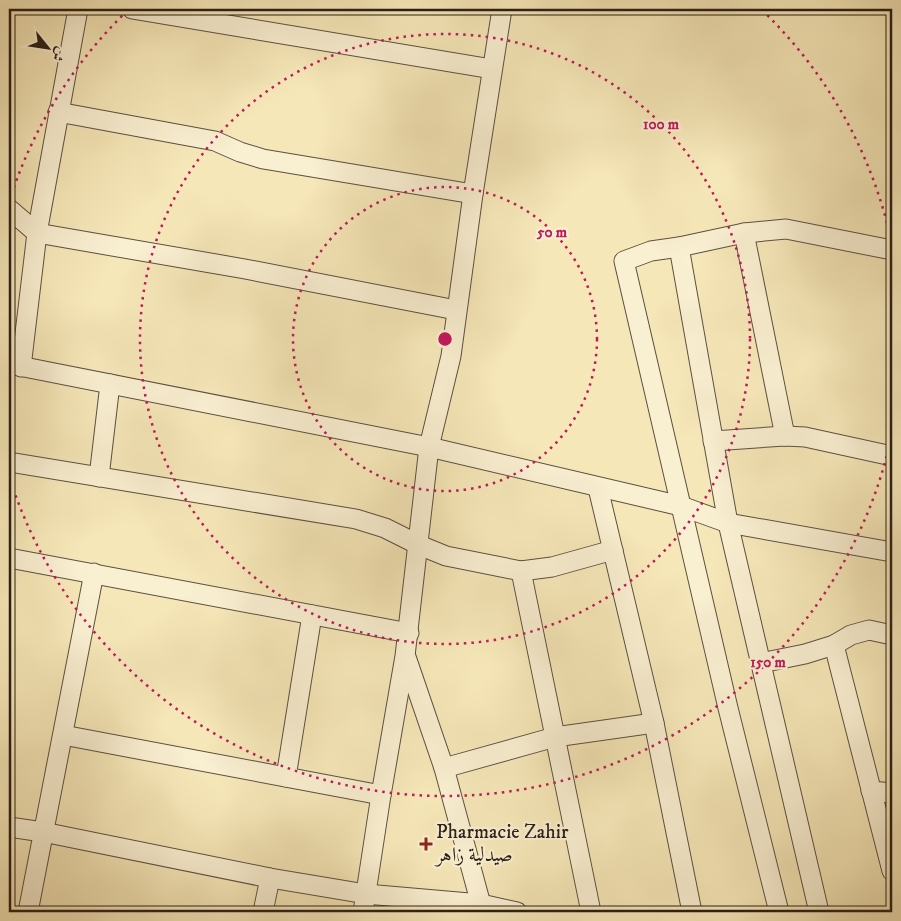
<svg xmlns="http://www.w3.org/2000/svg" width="901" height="921" font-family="'IM FELL DW Pica',Amiri,serif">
  <rect width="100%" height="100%" fill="#f6e7b8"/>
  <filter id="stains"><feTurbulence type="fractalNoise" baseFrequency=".004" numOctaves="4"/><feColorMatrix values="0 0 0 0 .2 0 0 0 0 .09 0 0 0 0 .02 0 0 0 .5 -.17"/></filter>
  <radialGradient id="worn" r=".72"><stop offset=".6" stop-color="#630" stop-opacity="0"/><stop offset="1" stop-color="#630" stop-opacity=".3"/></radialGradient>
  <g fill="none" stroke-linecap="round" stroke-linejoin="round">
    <defs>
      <g id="minor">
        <path d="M 132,9 L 492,69"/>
        <path d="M 58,112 L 215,141 L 240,152 L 263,159 L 473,194"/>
        <path d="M 9,209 L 37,233 L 245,269 L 456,310"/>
        <path d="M 744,233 L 785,436"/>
        <path d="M 679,247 L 728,523 L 819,912"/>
        <path d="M 9,364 L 429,447 L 681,506 L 728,523 L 892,552"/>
        <path d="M 21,367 L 37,233 L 78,9"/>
        <path d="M 713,441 L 785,436 L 805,437 L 892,456"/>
        <path d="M 9,462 L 356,519 L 385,528 L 419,545 L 446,556 L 521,571 L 552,567 L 613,550"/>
        <path d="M 99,477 L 110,384"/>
        <path d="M 598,488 L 654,723 L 692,912"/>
        <path d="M 9,558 L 409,633"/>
        <path d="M 521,571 L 591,912"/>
        <path d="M 834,645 L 892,871"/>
        <path d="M 406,657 L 444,768 L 483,912"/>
        <path d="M 761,663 L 805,654 L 834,645 L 851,635 L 869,630 L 892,635"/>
        <path d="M 63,735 L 381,795"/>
        <path d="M 444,768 L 555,737 L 654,723"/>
        <path d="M 286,777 L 312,615"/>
        <path d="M 871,791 L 892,793"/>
        <path d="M 9,827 L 43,832 L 270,878 L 366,894 L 481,904 L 517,912"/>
        <path d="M 28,912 L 94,573"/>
        <path d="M 263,912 L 270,878"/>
        <path d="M 363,912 L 381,795 L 405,656 L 429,447 L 451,356 L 473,194 L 502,9"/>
        <path d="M 779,912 L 728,708 L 624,261 L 651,251 L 679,247 L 744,233 L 786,229 L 892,250"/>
      </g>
    </defs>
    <use href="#minor" stroke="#5c5040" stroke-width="21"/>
    <use href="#minor" stroke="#f9efd1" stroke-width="19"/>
  </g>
  <g fill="none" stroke="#c2185b" stroke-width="2.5" stroke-dasharray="2.5 5">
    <circle cx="445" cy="339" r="152"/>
    <circle cx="445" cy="339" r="305"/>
    <path d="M892 434A457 457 0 0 1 9 476M9 202A457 457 0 0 1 128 10M762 10A457 457 0 0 1 892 244"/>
  </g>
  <path fill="#8f2418" stroke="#f9efd1" stroke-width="2" d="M423.5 836.5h5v5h5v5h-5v5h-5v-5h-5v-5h5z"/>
  <g text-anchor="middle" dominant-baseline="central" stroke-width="4.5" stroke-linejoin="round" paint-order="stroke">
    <g font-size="20" fill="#291e18" stroke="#f9efd1" text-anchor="start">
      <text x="436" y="832">Pharmacie Zahir<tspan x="436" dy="23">صيدلية زاهر</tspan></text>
    </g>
  </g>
  <circle cx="445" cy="339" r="8" fill="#c2185b" stroke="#f9efd1" stroke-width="2.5"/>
  <g font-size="15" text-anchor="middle" font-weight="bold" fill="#c2185b" stroke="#f9efd1" stroke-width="4.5" stroke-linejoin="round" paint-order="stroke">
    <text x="661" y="129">100 m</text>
    <text x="552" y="237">50 m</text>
    <text x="768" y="667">150 m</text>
  </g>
  <rect width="901" height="921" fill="none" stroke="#f6e7b8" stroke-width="30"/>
  <rect x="10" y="10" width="881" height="901" fill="none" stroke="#291e18" stroke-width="2.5"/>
  <rect x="15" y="15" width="871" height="891" fill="none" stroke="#291e18"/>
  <g transform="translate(48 48) rotate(120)" stroke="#f9efd1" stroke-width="4" paint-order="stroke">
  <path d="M0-4L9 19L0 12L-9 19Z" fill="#291e18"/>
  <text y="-8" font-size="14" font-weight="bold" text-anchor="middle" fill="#291e18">ش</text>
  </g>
  <rect width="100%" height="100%" filter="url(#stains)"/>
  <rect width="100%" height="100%" fill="url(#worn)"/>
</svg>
